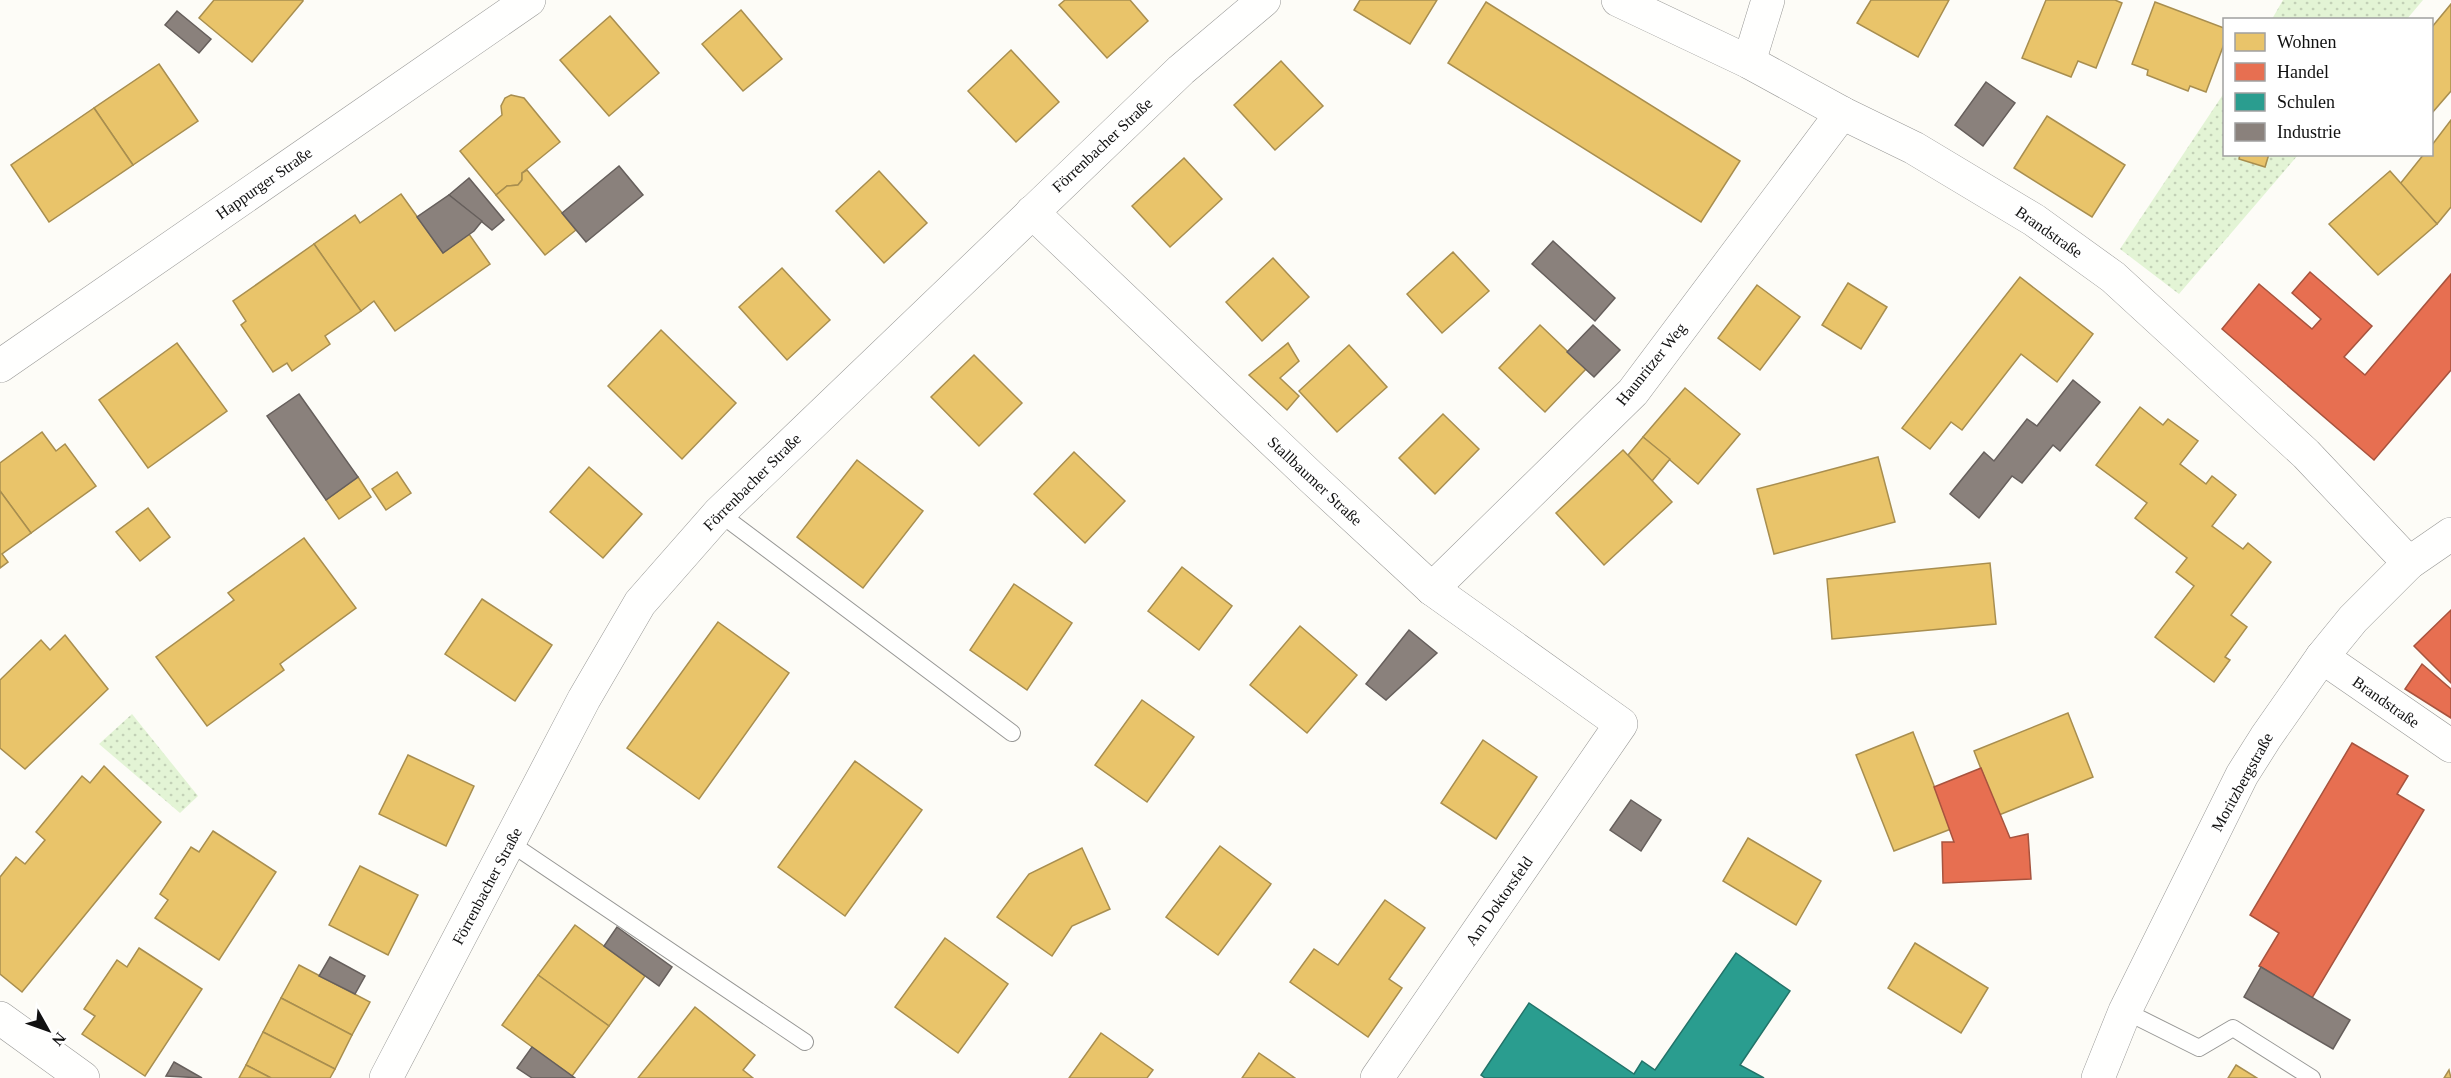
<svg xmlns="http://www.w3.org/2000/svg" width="2451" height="1078" font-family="'Times New Roman',serif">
  <defs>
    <pattern id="park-dots" width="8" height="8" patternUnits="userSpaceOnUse" patternTransform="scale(1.5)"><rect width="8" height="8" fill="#e3f4d5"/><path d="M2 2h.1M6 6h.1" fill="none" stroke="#c2d0b6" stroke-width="1.8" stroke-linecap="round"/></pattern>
  </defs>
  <rect width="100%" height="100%" fill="#fdfcf7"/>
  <g fill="url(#park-dots)">
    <path d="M 2283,0 L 2423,0 L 2407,19 L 2272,19 Z"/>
    <path d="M 2224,93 L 2224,154 L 2298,155 L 2179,294 L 2120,249 Z"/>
    <path d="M 132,714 L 198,796 L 180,813 L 99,744 Z"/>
  </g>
  <g fill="#e9c46a" stroke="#a88e4f" stroke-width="1.5">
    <path d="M 214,0 L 303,0 L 303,1 L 252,62 L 199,18 Z"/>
    <path d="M 1065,0 L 1130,0 L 1148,21 L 1107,58 L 1059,5 Z"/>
    <path d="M 1360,0 L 1437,0 L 1410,44 L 1354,10 Z"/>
    <path d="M 1871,0 L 1949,0 L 1918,57 L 1857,23 Z"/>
    <path d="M 2046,0 L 2115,0 L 2122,3 L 2096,68 L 2078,61 L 2071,77 L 2022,58 Z"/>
    <path d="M 1486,2 L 1740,161 L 1701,222 L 1448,63 Z"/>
    <path d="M 2155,2 L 2224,28 L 2224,44 L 2206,92 L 2190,86 L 2188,91 L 2147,75 L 2148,70 L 2132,64 Z"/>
    <path d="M 2451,4 L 2451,91 L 2432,113 L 2432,27 Z"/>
    <path d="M 741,10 L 782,59 L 743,91 L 702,44 Z"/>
    <path d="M 610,16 L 659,73 L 609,116 L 560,60 Z"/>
    <path d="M 1011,50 L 1059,102 L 1016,142 L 968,91 Z"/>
    <path d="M 1281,61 L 1323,106 L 1275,150 L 1234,105 Z"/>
    <path d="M 159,64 L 198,121 L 133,165 L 94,108 Z"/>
    <path d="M 511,95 L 524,98 L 560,142 L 522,173 L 522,180 L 518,185 L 507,186 L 496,195 L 460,151 L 502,115 L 501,106 L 505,98 Z"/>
    <path d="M 94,108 L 133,165 L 49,222 L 11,165 Z"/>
    <path d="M 2047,116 L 2125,165 L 2092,217 L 2014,168 Z"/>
    <path d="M 2451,120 L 2451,207 L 2437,224 L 2400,184 L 2424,154 L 2432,154 L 2432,145 Z"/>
    <path d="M 2240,154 L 2269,154 L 2265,167 L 2239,159 Z"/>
    <path d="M 1184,158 L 1222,199 L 1170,247 L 1132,206 Z"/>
    <path d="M 527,170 L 576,230 L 545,255 L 496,195 L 507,186 L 518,185 L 522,180 L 522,173 Z"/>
    <path d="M 879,171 L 927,223 L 884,263 L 836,211 Z"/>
    <path d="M 2390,171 L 2437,224 L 2378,275 L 2329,224 Z"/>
    <path d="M 401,194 L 443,253 L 469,234 L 490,264 L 395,331 L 374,301 L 361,311 L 314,244 L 355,215 L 360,223 Z"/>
    <path d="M 314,244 L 361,311 L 325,336 L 330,344 L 292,371 L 287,363 L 273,372 L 241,325 L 246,321 L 233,301 Z"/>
    <path d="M 1453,252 L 1489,291 L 1442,333 L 1407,294 Z"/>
    <path d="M 1273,258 L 1309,297 L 1262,341 L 1226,302 Z"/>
    <path d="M 782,268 L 830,320 L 787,360 L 739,307 Z"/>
    <path d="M 2020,277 L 2093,334 L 2057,382 L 2021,354 L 1962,430 L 1951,422 L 1930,449 L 1902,428 Z"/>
    <path d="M 1848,283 L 1887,307 L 1861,349 L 1822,325 Z"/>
    <path d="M 1757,285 L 1800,317 L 1760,370 L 1718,338 Z"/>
    <path d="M 1540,325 L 1586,369 L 1545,412 L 1499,368 Z"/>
    <path d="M 661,330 L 736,403 L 682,459 L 608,386 Z"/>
    <path d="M 177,343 L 227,411 L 148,468 L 99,400 Z"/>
    <path d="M 1288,343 L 1299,361 L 1280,378 L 1299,396 L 1287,410 L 1249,375 Z"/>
    <path d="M 1349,345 L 1387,387 L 1337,432 L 1299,391 Z"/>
    <path d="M 974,355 L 1022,403 L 979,446 L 931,397 Z"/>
    <path d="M 1685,388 L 1740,434 L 1698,484 L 1643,437 Z"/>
    <path d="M 2140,407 L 2163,425 L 2168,419 L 2198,441 L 2180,464 L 2206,484 L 2212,476 L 2236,495 L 2212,526 L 2243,549 L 2248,543 L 2271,562 L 2231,615 L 2247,627 L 2225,657 L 2230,660 L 2214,682 L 2155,637 L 2194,586 L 2176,572 L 2187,558 L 2135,518 L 2147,503 L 2096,465 Z"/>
    <path d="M 1443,414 L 1479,449 L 1435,494 L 1399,458 Z"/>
    <path d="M 42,432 L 56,451 L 65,444 L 96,486 L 31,533 L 0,491 L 0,463 Z"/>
    <path d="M 1643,437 L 1670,459 L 1652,481 L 1628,455 Z"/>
    <path d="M 1623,450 L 1672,502 L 1604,565 L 1556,513 Z"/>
    <path d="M 1074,452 L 1125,501 L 1085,543 L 1034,494 Z"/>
    <path d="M 1878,457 L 1895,522 L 1774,554 L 1757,489 Z"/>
    <path d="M 857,460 L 923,511 L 863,588 L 797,537 Z"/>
    <path d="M 589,467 L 642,514 L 603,558 L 550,512 Z"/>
    <path d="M 397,472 L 411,493 L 386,510 L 372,489 Z"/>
    <path d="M 358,477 L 371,497 L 339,519 L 326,500 Z"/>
    <path d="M 0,491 L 31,533 L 2,554 L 8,562 L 0,568 Z"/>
    <path d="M 148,508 L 170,537 L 140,561 L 116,532 Z"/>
    <path d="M 304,538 L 356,608 L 280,664 L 284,670 L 207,726 L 156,657 L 234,600 L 228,593 Z"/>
    <path d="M 1990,563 L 1996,624 L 1832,639 L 1827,579 Z"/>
    <path d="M 1182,567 L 1232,606 L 1199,650 L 1148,611 Z"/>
    <path d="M 1014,584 L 1072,623 L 1027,690 L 970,650 Z"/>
    <path d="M 482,599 L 552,645 L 515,701 L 445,654 Z"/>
    <path d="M 718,622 L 789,673 L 699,799 L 627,748 Z"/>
    <path d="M 1300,626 L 1357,675 L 1307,733 L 1250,685 Z"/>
    <path d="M 65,635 L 108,689 L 25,769 L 0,748 L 0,680 L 41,640 L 50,650 Z"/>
    <path d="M 1142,700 L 1194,737 L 1147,802 L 1095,765 Z"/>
    <path d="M 2068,713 L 2093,777 L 1999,815 L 1974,751 Z"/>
    <path d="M 1913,732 L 1951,829 L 1894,851 L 1856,755 Z"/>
    <path d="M 1483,740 L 1537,777 L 1496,839 L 1441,803 Z"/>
    <path d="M 408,755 L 474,786 L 446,846 L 379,814 Z"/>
    <path d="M 855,761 L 922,810 L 845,916 L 778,867 Z"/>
    <path d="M 104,766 L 161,822 L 22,992 L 0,974 L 0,877 L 16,857 L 25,864 L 45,840 L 36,832 L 82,776 L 90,783 Z"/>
    <path d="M 213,831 L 276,872 L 219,960 L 155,918 L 168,900 L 160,894 L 191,847 L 199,852 Z"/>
    <path d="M 1748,838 L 1821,881 L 1796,925 L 1723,881 Z"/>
    <path d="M 1220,846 L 1271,884 L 1218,955 L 1166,917 Z"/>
    <path d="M 1082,848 L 1110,909 L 1072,926 L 1052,956 L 997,917 L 1029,874 Z"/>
    <path d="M 360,866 L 418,895 L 388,955 L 329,925 Z"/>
    <path d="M 1385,900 L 1425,928 L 1389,979 L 1402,988 L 1368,1037 L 1290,982 L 1314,949 L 1338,965 Z"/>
    <path d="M 575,925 L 645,976 L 609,1026 L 538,975 Z"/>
    <path d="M 945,938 L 1008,984 L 958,1053 L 895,1007 Z"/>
    <path d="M 1915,943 L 1988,988 L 1961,1033 L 1888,988 Z"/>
    <path d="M 139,948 L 202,989 L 145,1076 L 82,1034 L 95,1016 L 84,1009 L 117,960 L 127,967 Z"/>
    <path d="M 299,965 L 370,1002 L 352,1035 L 281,998 Z"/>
    <path d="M 538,975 L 609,1026 L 572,1076 L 502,1025 Z"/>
    <path d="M 281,998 L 352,1035 L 335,1069 L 263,1032 Z"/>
    <path d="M 695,1007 L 755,1055 L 743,1070 L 753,1078 L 638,1078 Z"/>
    <path d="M 263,1032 L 335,1069 L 330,1078 L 271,1078 L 246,1065 Z"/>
    <path d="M 1101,1033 L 1153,1070 L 1147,1078 L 1069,1078 Z"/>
    <path d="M 1259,1053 L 1295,1078 L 1242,1078 Z"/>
    <path d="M 246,1065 L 271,1078 L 239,1078 Z"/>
    <path d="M 2236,1065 L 2257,1078 L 2228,1078 Z"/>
    <path d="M 2449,1070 L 2451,1078 L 2444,1078 Z"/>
  </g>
  <g fill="#e76f51" stroke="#a7533e" stroke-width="1.5">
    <path d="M 2310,272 L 2372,326 L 2344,357 L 2365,375 L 2451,274 L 2451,370 L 2374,460 L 2222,329 L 2259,284 L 2312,329 L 2321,319 L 2292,293 Z"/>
    <path d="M 2451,610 L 2451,683 L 2414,646 Z"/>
    <path d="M 2422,664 L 2451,689 L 2451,718 L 2405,689 Z"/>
    <path d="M 2352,743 L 2408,776 L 2397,794 L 2424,810 L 2312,998 L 2259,966 L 2279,933 L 2250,915 Z"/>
    <path d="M 1981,768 L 2010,838 L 2028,834 L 2031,879 L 1943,883 L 1942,842 L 1954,842 L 1934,787 Z"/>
  </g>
  <path fill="#2a9d8f" stroke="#227369" stroke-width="1.5" d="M 1736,953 L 1790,991 L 1740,1065 L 1764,1078 L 1485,1078 L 1481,1075 L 1529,1003 L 1634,1074 L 1642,1061 L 1655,1070 Z"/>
  <g fill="#8a817c" stroke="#665f5c" stroke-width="1.5">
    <path d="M 177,11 L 211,39 L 199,53 L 165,25 Z"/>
    <path d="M 1986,82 L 2015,103 L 1983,146 L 1955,125 Z"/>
    <path d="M 619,166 L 643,195 L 586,242 L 562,213 Z"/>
    <path d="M 469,178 L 504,220 L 492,230 L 449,195 Z"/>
    <path d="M 449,195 L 482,221 L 474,231 L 443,253 L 417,217 Z"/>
    <path d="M 1553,241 L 1615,298 L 1595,321 L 1532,264 Z"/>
    <path d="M 1593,325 L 1620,350 L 1594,377 L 1567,352 Z"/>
    <path d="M 2073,380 L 2100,402 L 2060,451 L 2053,445 L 2022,483 L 2012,476 L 1979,518 L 1950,494 L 1984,452 L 1994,461 L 2027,419 L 2037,426 Z"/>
    <path d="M 299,394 L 358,477 L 326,500 L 267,416 Z"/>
    <path d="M 1409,630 L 1437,653 L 1386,700 L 1366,684 Z"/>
    <path d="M 1631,800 L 1661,820 L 1641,851 L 1610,830 Z"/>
    <path d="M 617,927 L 672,967 L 659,986 L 604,946 Z"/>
    <path d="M 330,957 L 365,976 L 355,994 L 319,976 Z"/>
    <path d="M 2261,967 L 2350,1020 L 2333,1049 L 2244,997 Z"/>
    <path d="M 532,1047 L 539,1052 L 575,1078 L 532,1078 L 517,1068 Z"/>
    <path d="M 174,1062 L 202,1078 L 166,1076 Z"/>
  </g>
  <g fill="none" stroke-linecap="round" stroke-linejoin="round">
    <defs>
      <g id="lane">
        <path d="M 719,513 L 1012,733"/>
        <path d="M 510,843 L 805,1042"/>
        <path d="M 2125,1011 L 2199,1048 L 2233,1028 L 2312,1078"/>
      </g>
      <g id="street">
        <path d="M 1618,0 L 1749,62 L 1842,113 L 1914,148 L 2034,220 L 2113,277 L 2306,454 L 2409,563"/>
        <path d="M 1749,62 L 1768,0"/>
        <path d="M 1032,212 L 1312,478 L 1432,589 L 1621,724 L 1377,1078"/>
        <path d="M 0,366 L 529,0"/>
        <path d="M 1432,589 L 1633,392 L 1842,113"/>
        <path d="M 2322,657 L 2451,746"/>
        <path d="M 0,1018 L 83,1078"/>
        <path d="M 386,1078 L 584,699 L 640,603 L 719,513 L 1181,70 L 1264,0"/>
        <path d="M 2098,1078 L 2125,1011 L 2242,775 L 2266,737 L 2322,657 L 2353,619 L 2409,563 L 2451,534"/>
      </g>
    </defs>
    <use href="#lane" stroke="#979795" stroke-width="18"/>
    <use href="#street" stroke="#979795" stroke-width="34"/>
    <use href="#lane" stroke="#fffffe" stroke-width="16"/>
    <use href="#street" stroke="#fffffe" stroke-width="33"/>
  </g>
  <g text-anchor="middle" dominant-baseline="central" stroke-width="6" stroke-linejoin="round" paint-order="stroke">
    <g font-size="16" fill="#111" stroke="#fff">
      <text transform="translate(1102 145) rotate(-43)">Förrenbacher Straße</text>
      <text transform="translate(264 183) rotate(-35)">Happurger Straße</text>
      <text transform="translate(2049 232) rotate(35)">Brandstraße</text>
      <text transform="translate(1651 364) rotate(-51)">Haunritzer Weg</text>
      <text transform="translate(1315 481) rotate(43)">Stallbaumer Straße</text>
      <text transform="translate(752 482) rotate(-45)">Förrenbacher Straße</text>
      <text transform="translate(2386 702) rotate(35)">Brandstraße</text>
      <text transform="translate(2242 782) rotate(-61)">Moritzbergstraße</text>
      <text transform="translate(487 886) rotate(-62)">Förrenbacher Straße</text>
      <text transform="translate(1499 901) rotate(-55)">Am Doktorsfeld</text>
    </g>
  </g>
  <rect x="2223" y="18" width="210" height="138" fill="#ffffff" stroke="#a0a0a0" stroke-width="1.5"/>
  <rect x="2235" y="33" width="30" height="18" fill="#e9c46a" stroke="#a0a0a0" stroke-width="1.5"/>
  <text x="2277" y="48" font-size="18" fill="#111111">Wohnen</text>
  <rect x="2235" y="63" width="30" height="18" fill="#e76f51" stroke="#a0a0a0" stroke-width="1.5"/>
  <text x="2277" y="78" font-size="18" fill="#111111">Handel</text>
  <rect x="2235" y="93" width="30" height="18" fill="#2a9d8f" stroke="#a0a0a0" stroke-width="1.5"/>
  <text x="2277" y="108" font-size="18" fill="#111111">Schulen</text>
  <rect x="2235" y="123" width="30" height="18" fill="#8a817c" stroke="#a0a0a0" stroke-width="1.5"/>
  <text x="2277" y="138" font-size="18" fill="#111111">Industrie</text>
  <g transform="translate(48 1030) rotate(130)" stroke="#ffffff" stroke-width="4.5" paint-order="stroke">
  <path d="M0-4.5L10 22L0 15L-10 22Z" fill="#111111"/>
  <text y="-9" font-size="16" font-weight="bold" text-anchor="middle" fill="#111111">N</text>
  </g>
</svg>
